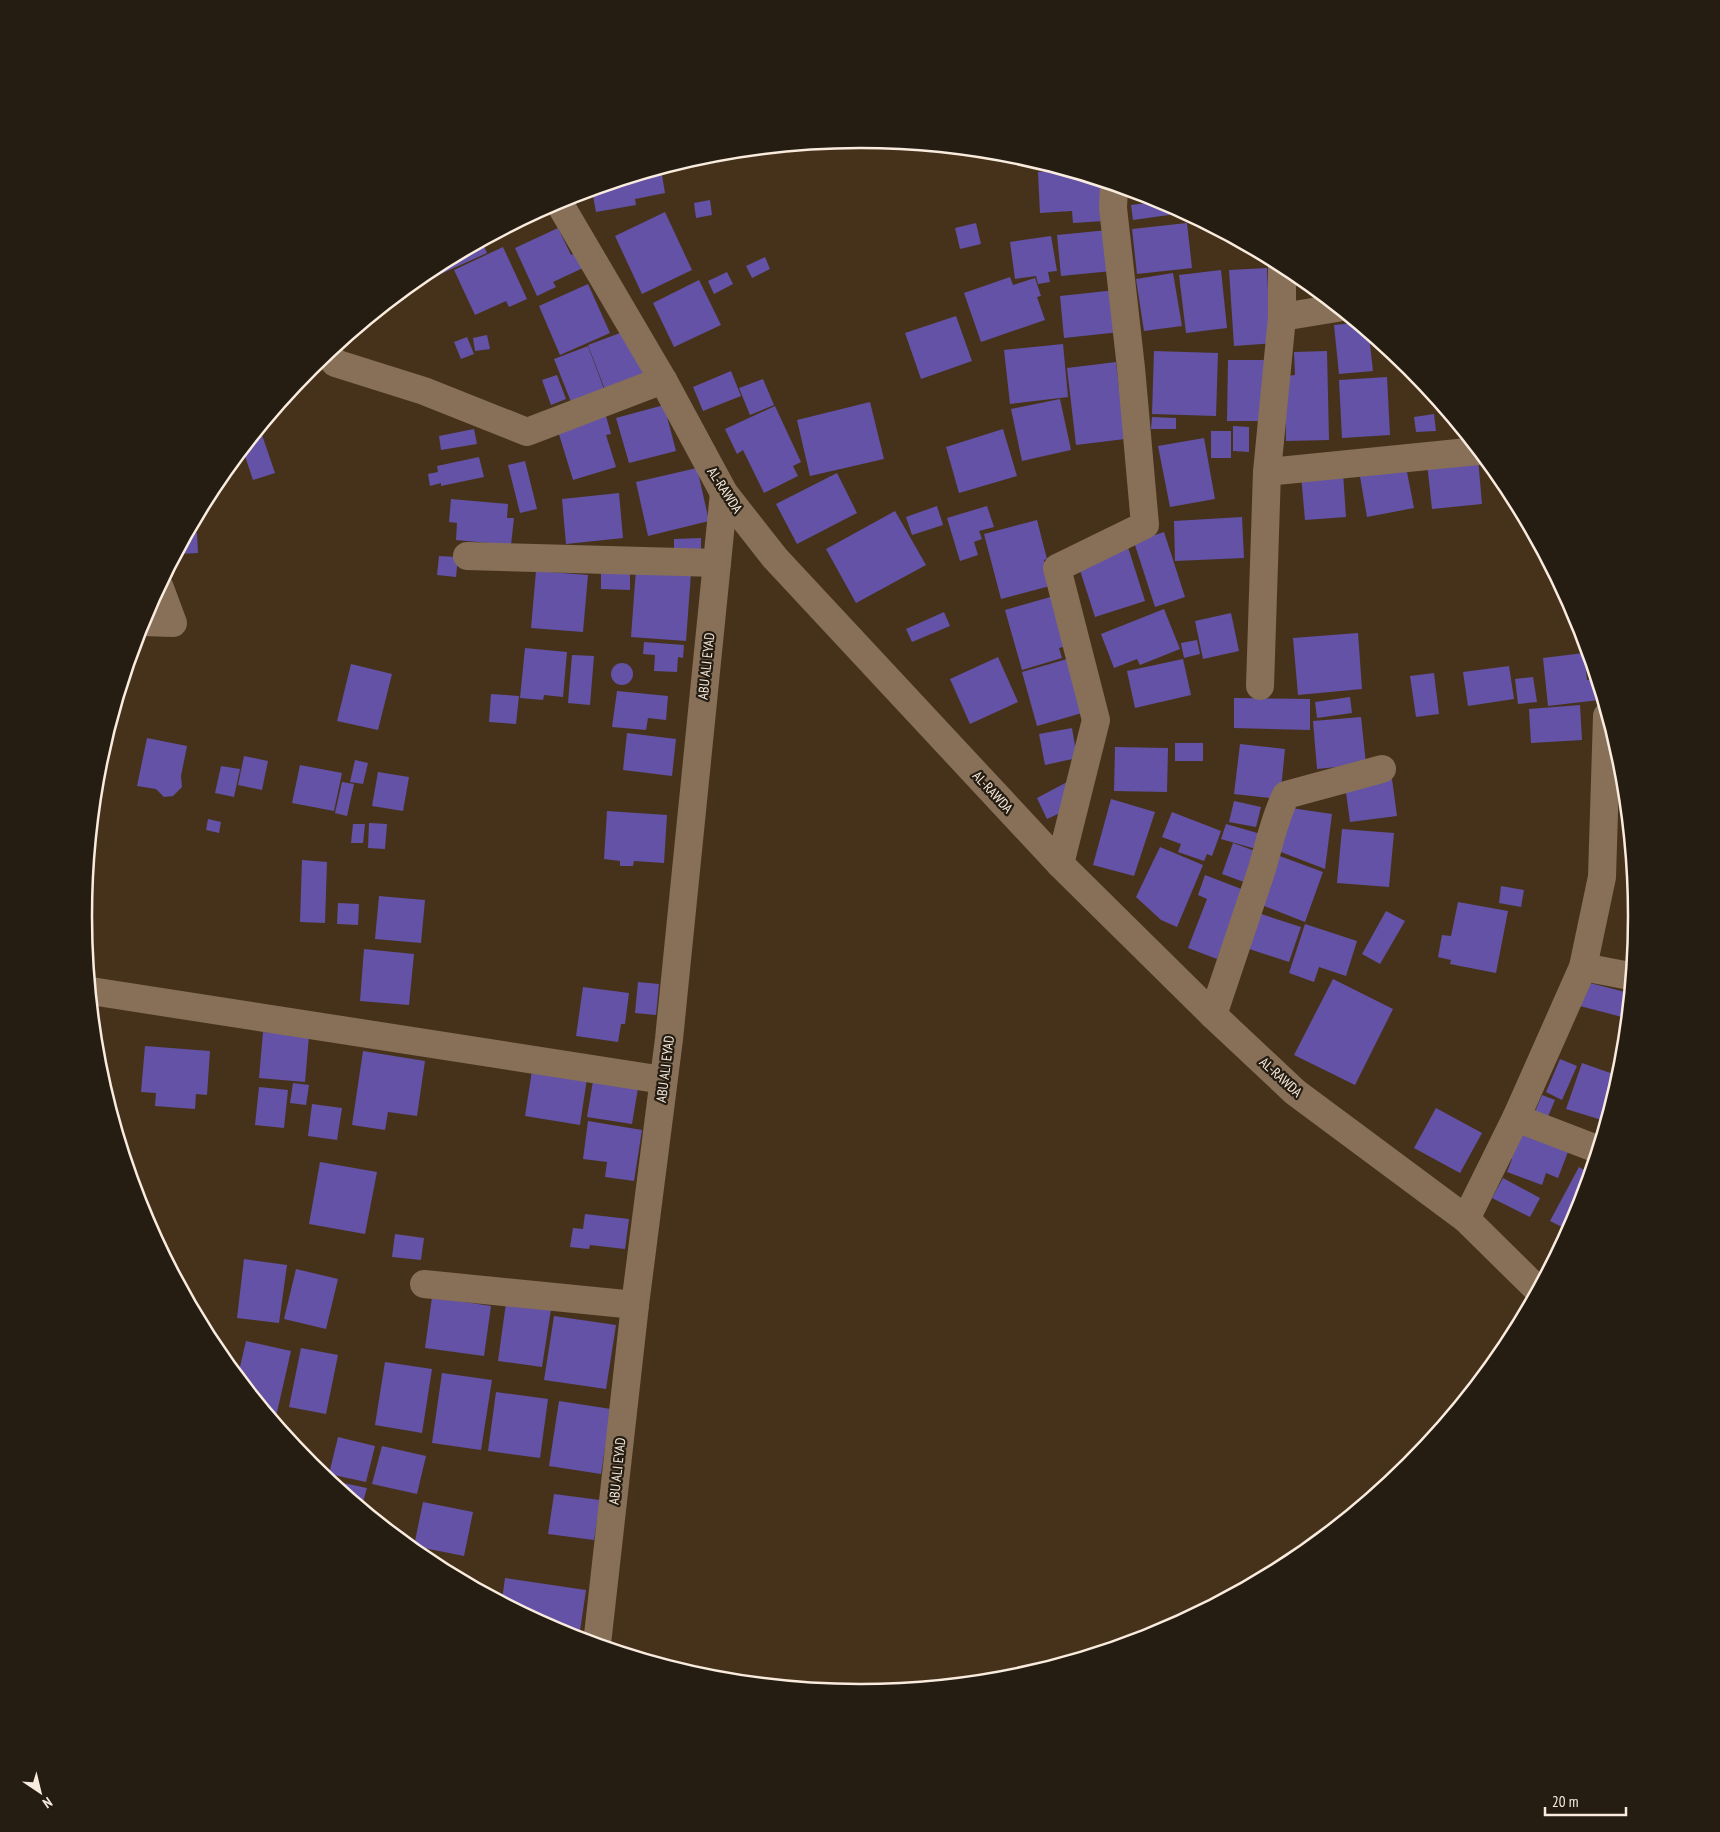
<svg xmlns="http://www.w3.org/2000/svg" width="1720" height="1832" font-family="'PT Sans Narrow',sans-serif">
  <rect width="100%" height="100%" fill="#46321b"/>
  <g fill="#6352a6">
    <path d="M 733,152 L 733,154 L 699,158 L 709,155 Z"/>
    <path d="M 661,169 L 665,193 L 635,199 L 636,205 L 596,212 L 592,190 Z"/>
    <path d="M 1064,171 L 1102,182 L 1104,221 L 1073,223 L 1072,211 L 1040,213 L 1038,172 Z"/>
    <path d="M 710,200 L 712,215 L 696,218 L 694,203 Z"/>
    <path d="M 1162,201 L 1175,208 L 1176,214 L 1133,220 L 1131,205 Z"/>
    <path d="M 665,212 L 692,270 L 642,294 L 615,236 Z"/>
    <path d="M 976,223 L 981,244 L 960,249 L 955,228 Z"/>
    <path d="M 1187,223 L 1192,268 L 1137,274 L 1132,229 Z"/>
    <path d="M 558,228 L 571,255 L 576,253 L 583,268 L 553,282 L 556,287 L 537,296 L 515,248 Z"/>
    <path d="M 1108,230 L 1112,271 L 1061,276 L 1057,235 Z"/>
    <path d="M 1051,236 L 1057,271 L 1048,272 L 1050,282 L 1038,284 L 1036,276 L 1015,279 L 1010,242 Z"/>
    <path d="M 482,242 L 487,253 L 432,278 L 429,270 Z"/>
    <path d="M 503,247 L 527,299 L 509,307 L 506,301 L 475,315 L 454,270 Z"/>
    <path d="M 765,257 L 770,269 L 752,278 L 746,266 Z"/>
    <path d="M 1267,268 L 1268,291 L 1273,291 L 1276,343 L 1234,346 L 1229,270 Z"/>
    <path d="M 1221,270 L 1227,328 L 1186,333 L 1179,275 Z"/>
    <path d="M 727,272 L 733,284 L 714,294 L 708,281 Z"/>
    <path d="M 1173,273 L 1182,326 L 1144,331 L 1136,279 Z"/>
    <path d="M 1296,274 L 1309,285 L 1296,286 Z"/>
    <path d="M 1010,277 L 1013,285 L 1035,278 L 1041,296 L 1037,297 L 1045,320 L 981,342 L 964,293 Z"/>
    <path d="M 699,280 L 721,325 L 674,347 L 653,303 Z"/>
    <path d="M 588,284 L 610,333 L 560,355 L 539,306 Z"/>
    <path d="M 1116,290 L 1120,332 L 1064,338 L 1060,296 Z"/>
    <path d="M 956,316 L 972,361 L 921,379 L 905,333 Z"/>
    <path d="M 1355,323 L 1369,335 L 1373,371 L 1339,374 L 1334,325 Z"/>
    <path d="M 628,330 L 649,379 L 607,395 L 588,345 Z"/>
    <path d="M 487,335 L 490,349 L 475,351 L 473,338 Z"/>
    <path d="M 467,337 L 474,354 L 461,359 L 454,342 Z"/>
    <path d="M 1063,344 L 1068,397 L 1010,404 L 1004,350 Z"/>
    <path d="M 588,346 L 604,389 L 571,402 L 554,359 Z"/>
    <path d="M 1154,351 L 1218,353 L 1216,416 L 1152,414 Z"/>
    <path d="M 1327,351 L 1329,440 L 1286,441 L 1285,376 L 1295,375 L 1294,352 Z"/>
    <path d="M 1228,360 L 1264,360 L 1263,421 L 1227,421 Z"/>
    <path d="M 1116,362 L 1125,439 L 1076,445 L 1067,368 Z"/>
    <path d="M 731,371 L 741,396 L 703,411 L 693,387 Z"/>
    <path d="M 557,375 L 566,399 L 551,405 L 542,380 Z"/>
    <path d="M 1387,377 L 1390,435 L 1342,438 L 1339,380 Z"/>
    <path d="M 763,379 L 774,405 L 750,415 L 739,388 Z"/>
    <path d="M 1060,399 L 1071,450 L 1022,461 L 1011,409 Z"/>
    <path d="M 870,402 L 884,459 L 810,476 L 797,420 Z"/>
    <path d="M 664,405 L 676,451 L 629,463 L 616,418 Z"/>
    <path d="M 775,406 L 801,462 L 793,466 L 798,476 L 764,493 L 743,450 L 737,454 L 725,429 Z"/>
    <path d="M 1434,414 L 1436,431 L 1416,432 L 1414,417 Z"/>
    <path d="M 606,416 L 611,434 L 606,435 L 616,467 L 573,480 L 558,431 Z"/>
    <path d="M 1152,417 L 1176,418 L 1176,429 L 1151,429 Z"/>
    <path d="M 1233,426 L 1249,427 L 1249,452 L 1233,451 Z"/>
    <path d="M 260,429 L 275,473 L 253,480 L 243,450 Z"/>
    <path d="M 474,429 L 477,444 L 441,450 L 439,436 Z"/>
    <path d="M 1003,429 L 1017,476 L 959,493 L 946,447 Z"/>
    <rect x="1211" y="431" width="20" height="27"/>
    <path d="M 1204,438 L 1215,499 L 1170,507 L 1158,446 Z"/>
    <path d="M 479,457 L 484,477 L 441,486 L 441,483 L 430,486 L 428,474 L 438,472 L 437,466 Z"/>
    <path d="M 1478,458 L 1482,504 L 1432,509 L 1427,463 Z"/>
    <path d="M 525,461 L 537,509 L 520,513 L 508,465 Z"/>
    <path d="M 1405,462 L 1414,508 L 1367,517 L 1359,471 Z"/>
    <path d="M 697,468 L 709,521 L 648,536 L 636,482 Z"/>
    <path d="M 837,473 L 857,513 L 797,544 L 776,504 Z"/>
    <path d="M 1343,473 L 1346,517 L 1305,520 L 1301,475 Z"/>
    <path d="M 619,493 L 623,538 L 566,544 L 562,499 Z"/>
    <path d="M 451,499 L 508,504 L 507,518 L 514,518 L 511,545 L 456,540 L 457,523 L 449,522 Z"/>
    <path d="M 937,506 L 943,525 L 912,535 L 906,517 Z"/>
    <path d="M 987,506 L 994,527 L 979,531 L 982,539 L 974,542 L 978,555 L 960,561 L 947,518 Z"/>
    <path d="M 895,511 L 926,565 L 856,603 L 826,549 Z"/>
    <path d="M 1242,517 L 1244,558 L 1175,561 L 1174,521 Z"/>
    <path d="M 1037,520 L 1047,559 L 1044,560 L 1050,586 L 1001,599 L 984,534 Z"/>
    <path d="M 1164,532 L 1185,597 L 1155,607 L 1134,542 Z"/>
    <path d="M 197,533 L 198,553 L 178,554 L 188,534 Z"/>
    <path d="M 701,538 L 701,554 L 674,555 L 674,539 Z"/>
    <path d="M 1127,544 L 1145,601 L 1095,617 L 1077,561 Z"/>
    <path d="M 439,556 L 458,557 L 456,577 L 437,575 Z"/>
    <path d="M 601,565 L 630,565 L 630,590 L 601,589 Z"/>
    <path d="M 636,569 L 691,573 L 686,641 L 631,637 Z"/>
    <path d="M 536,571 L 588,575 L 583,632 L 531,628 Z"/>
    <path d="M 1061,594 L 1075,644 L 1059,648 L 1062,658 L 1022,670 L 1005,610 Z"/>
    <path d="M 1164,609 L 1180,649 L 1140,665 L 1137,659 L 1114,668 L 1101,634 Z"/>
    <path d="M 944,612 L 950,626 L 912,642 L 906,629 Z"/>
    <path d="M 1231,613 L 1239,651 L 1203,659 L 1195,621 Z"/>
    <path d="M 1358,633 L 1362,689 L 1298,695 L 1293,638 Z"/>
    <path d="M 1197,640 L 1200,654 L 1184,658 L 1181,643 Z"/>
    <path d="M 644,642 L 684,645 L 683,658 L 678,657 L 677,672 L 654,671 L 655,655 L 643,654 Z"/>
    <path d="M 525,648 L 567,652 L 563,697 L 544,695 L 543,700 L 520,698 Z"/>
    <path d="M 1584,653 L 1587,680 L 1595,679 L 1599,700 L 1548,706 L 1543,658 Z"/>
    <path d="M 572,655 L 594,656 L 590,705 L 568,703 Z"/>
    <path d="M 998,657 L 1018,702 L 970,724 L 950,679 Z"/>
    <path d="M 1074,657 L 1089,711 L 1037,726 L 1022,672 Z"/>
    <path d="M 1183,659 L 1191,695 L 1135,708 L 1127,671 Z"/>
    <circle cx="622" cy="674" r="11"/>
    <path d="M 351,664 L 392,674 L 378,730 L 337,721 Z"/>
    <path d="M 1509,666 L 1514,699 L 1468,706 L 1463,672 Z"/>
    <path d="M 1434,673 L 1439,714 L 1416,717 L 1410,676 Z"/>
    <path d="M 1533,677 L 1537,702 L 1518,704 L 1515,679 Z"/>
    <path d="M 617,691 L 668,696 L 666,720 L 648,718 L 646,730 L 612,727 Z"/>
    <path d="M 491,694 L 519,696 L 516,724 L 489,722 Z"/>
    <path d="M 1350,697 L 1352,713 L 1317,718 L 1315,702 Z"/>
    <path d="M 1234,698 L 1310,699 L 1310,730 L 1234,728 Z"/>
    <path d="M 1580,705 L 1582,740 L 1531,743 L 1529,709 Z"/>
    <path d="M 1361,717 L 1366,764 L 1317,769 L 1313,721 Z"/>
    <path d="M 1072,728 L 1077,758 L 1045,765 L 1039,734 Z"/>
    <path d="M 627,733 L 676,739 L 672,776 L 623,770 Z"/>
    <path d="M 147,738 L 187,746 L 181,776 L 182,787 L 173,796 L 164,797 L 156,789 L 137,786 Z"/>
    <rect x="1175" y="743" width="28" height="18"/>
    <path d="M 1240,744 L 1285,749 L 1280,799 L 1234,794 Z"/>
    <path d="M 1115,747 L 1168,748 L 1167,792 L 1114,791 Z"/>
    <path d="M 244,756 L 268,761 L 262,790 L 238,785 Z"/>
    <path d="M 355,760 L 368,763 L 363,784 L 350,782 Z"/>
    <path d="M 300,765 L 342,773 L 334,811 L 292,803 Z"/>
    <path d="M 221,766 L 240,769 L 234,797 L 215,793 Z"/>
    <path d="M 378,772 L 409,777 L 403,811 L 372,806 Z"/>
    <path d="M 1392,779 L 1397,816 L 1350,822 L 1345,785 Z"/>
    <path d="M 1069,781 L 1069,809 L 1047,819 L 1037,798 Z"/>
    <path d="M 342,782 L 354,784 L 347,816 L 335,813 Z"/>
    <path d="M 1111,799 L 1155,812 L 1134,876 L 1093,865 Z"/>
    <path d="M 1234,801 L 1261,807 L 1256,827 L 1229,822 Z"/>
    <path d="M 1284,807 L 1332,814 L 1325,869 L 1273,849 Z"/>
    <path d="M 607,811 L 667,815 L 664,863 L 634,861 L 633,866 L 620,866 L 620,861 L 604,859 Z"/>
    <path d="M 1172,812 L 1221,831 L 1212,856 L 1207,854 L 1204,861 L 1178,852 L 1181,844 L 1162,837 Z"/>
    <path d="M 208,819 L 221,822 L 219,833 L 206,830 Z"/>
    <path d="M 369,823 L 387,824 L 385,849 L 368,848 Z"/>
    <path d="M 353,824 L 365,824 L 363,843 L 351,843 Z"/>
    <path d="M 1226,824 L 1261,834 L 1256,849 L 1221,839 Z"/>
    <path d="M 1342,829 L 1394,833 L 1389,887 L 1337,883 Z"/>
    <path d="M 1233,843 L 1255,851 L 1244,882 L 1222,874 Z"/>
    <path d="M 1160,847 L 1203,865 L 1177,927 L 1161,920 L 1136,897 Z"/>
    <path d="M 1277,855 L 1323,872 L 1305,922 L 1259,904 Z"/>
    <path d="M 302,860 L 327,862 L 325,923 L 300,922 Z"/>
    <path d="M 1205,875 L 1244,890 L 1217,959 L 1188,948 L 1207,899 L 1198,895 Z"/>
    <path d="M 1501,886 L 1524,890 L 1521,907 L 1499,903 Z"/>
    <path d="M 379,896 L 425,900 L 421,943 L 375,939 Z"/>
    <path d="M 1458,902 L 1508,911 L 1496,973 L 1450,964 L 1451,960 L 1438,957 L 1442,935 L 1451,936 Z"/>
    <path d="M 338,903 L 359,904 L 358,925 L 337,924 Z"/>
    <path d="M 1386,911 L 1405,921 L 1380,964 L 1362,954 Z"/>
    <path d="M 1255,912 L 1301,927 L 1289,962 L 1243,947 Z"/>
    <path d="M 1305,924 L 1357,941 L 1346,976 L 1319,967 L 1314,982 L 1289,973 Z"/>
    <path d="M 364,949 L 414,954 L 409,1005 L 360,1001 Z"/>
    <path d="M 1333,979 L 1393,1009 L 1355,1085 L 1294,1055 Z"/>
    <path d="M 1582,981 L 1629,993 L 1626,1018 L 1576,1005 Z"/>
    <path d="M 638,982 L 659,984 L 656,1015 L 635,1013 Z"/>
    <path d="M 583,987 L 629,993 L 625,1024 L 621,1024 L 618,1042 L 576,1036 Z"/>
    <path d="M 263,1032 L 309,1036 L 305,1082 L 259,1078 Z"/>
    <path d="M 145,1046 L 210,1051 L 207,1095 L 196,1094 L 195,1109 L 155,1106 L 156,1093 L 141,1092 Z"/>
    <path d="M 363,1051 L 425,1061 L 417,1116 L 388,1112 L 385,1130 L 352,1125 Z"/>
    <path d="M 1560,1059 L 1577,1066 L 1562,1100 L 1546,1092 Z"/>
    <path d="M 1582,1063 L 1619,1076 L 1605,1121 L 1566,1109 Z"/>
    <path d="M 533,1064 L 588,1072 L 580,1125 L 525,1116 Z"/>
    <path d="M 594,1075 L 639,1082 L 632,1124 L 587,1117 Z"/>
    <path d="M 293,1083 L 309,1085 L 306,1105 L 290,1103 Z"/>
    <path d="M 259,1087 L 288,1090 L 284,1128 L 255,1125 Z"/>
    <path d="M 1542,1095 L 1555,1100 L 1547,1119 L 1534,1114 Z"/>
    <path d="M 312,1104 L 342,1108 L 337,1140 L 308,1136 Z"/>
    <path d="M 1436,1108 L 1482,1133 L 1460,1173 L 1414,1148 Z"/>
    <path d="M 588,1121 L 642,1130 L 634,1181 L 605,1177 L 607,1162 L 583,1159 Z"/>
    <path d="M 1519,1124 L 1571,1144 L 1558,1178 L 1546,1173 L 1542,1185 L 1507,1172 L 1512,1159 L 1506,1157 Z"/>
    <path d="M 320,1162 L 377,1172 L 365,1234 L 309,1224 Z"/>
    <path d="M 1579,1167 L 1589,1173 L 1577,1213 L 1568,1230 L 1550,1221 Z"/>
    <path d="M 1503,1178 L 1540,1198 L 1530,1217 L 1492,1198 Z"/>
    <path d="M 585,1214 L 629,1219 L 625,1249 L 590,1245 L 589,1249 L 570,1247 L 573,1228 L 583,1229 Z"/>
    <path d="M 395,1234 L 424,1238 L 421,1260 L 392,1257 Z"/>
    <path d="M 244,1259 L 287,1265 L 279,1323 L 237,1318 Z"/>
    <path d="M 296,1269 L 338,1279 L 326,1329 L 284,1319 Z"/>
    <path d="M 432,1297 L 491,1306 L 484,1356 L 425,1348 Z"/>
    <path d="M 506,1303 L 551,1309 L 542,1367 L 498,1361 Z"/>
    <path d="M 554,1316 L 616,1325 L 606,1389 L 544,1380 Z"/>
    <path d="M 246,1341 L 291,1351 L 275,1421 L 238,1375 Z"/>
    <path d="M 301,1348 L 338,1355 L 326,1414 L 289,1407 Z"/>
    <path d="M 385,1362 L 432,1369 L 422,1433 L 375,1425 Z"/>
    <path d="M 442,1373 L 492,1380 L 481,1450 L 432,1443 Z"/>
    <path d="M 496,1392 L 548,1399 L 540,1458 L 488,1451 Z"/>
    <path d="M 559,1401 L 611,1409 L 601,1474 L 549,1466 Z"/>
    <path d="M 338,1437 L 375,1446 L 366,1482 L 329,1474 Z"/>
    <path d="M 382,1446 L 426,1456 L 417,1494 L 372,1484 Z"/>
    <path d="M 329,1480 L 367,1488 L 363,1502 L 354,1500 Z"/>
    <path d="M 554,1494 L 600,1500 L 594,1540 L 548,1534 Z"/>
    <path d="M 423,1502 L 473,1512 L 464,1556 L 414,1546 Z"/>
    <path d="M 389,1529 L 405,1533 L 403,1541 L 392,1532 Z"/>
    <path d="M 505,1578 L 586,1590 L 579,1638 L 563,1633 L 502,1600 Z"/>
  </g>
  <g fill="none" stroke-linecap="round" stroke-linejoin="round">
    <g stroke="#877057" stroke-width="28">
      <path d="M 558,201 L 663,380 L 724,493 L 775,558 L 1060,864 L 1213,1015 L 1295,1092 L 1466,1219 L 1537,1289"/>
      <path d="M 1282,317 L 1337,308"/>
      <path d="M 328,353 L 335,363 L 424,391 L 527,432 L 663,380"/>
      <path d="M 1267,472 L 1478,451"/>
      <path d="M 467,556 L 717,563"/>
      <path d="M 142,622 L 173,623 L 160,588"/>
      <path d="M 1260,686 L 1267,472 L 1282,317 L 1282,266"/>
      <path d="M 1060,864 L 1096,720 L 1057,568 L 1145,525 L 1131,368 L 1113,208 L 1114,186"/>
      <path d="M 1583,967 L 1630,976"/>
      <path d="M 91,991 L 663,1080"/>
      <path d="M 1213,1015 C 1229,967 1245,920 1261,872 C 1269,846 1274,819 1286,795 L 1382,769"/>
      <path d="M 1516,1118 L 1597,1149"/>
      <path d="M 1466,1219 L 1516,1118 L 1583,967 L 1602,877 L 1607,716"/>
      <path d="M 424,1284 L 635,1305"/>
      <path d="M 597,1644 L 635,1305 L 669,1039 L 724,493"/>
    </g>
  </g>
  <g text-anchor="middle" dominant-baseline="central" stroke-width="4.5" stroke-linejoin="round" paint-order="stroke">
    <g font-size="14" fill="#f9ecde" stroke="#251c12">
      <text transform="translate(725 490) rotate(57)">AL-RAWDA</text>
      <text transform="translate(706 666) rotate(-84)">ABU ALI EYAD</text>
      <text transform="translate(993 792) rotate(47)">AL-RAWDA</text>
      <text transform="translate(665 1069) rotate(-83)">ABU ALI EYAD</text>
      <text transform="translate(1281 1077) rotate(42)">AL-RAWDA</text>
      <text transform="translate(617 1471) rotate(-84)">ABU ALI EYAD</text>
    </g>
  </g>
  <path d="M0 0H1720V1832H0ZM92 916a768 768 0 1 1 1536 0a768 768 0 1 1-1536 0Z" fill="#251c12" fill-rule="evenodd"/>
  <path fill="none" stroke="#f9ecde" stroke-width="2.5" d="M92 916a768 768 0 1 1 1536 0a768 768 0 1 1-1536 0Z"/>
  <g transform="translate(40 1792) rotate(145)" stroke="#251c12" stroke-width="4" paint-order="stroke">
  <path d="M0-4L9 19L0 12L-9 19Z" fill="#f9ecde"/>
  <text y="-8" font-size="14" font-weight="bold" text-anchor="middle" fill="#f9ecde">N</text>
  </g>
  <path d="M1545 1807v8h81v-8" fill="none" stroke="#f9ecde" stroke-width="2.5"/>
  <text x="1552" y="1807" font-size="15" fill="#f9ecde" stroke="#251c12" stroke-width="4" paint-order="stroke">20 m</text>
</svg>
